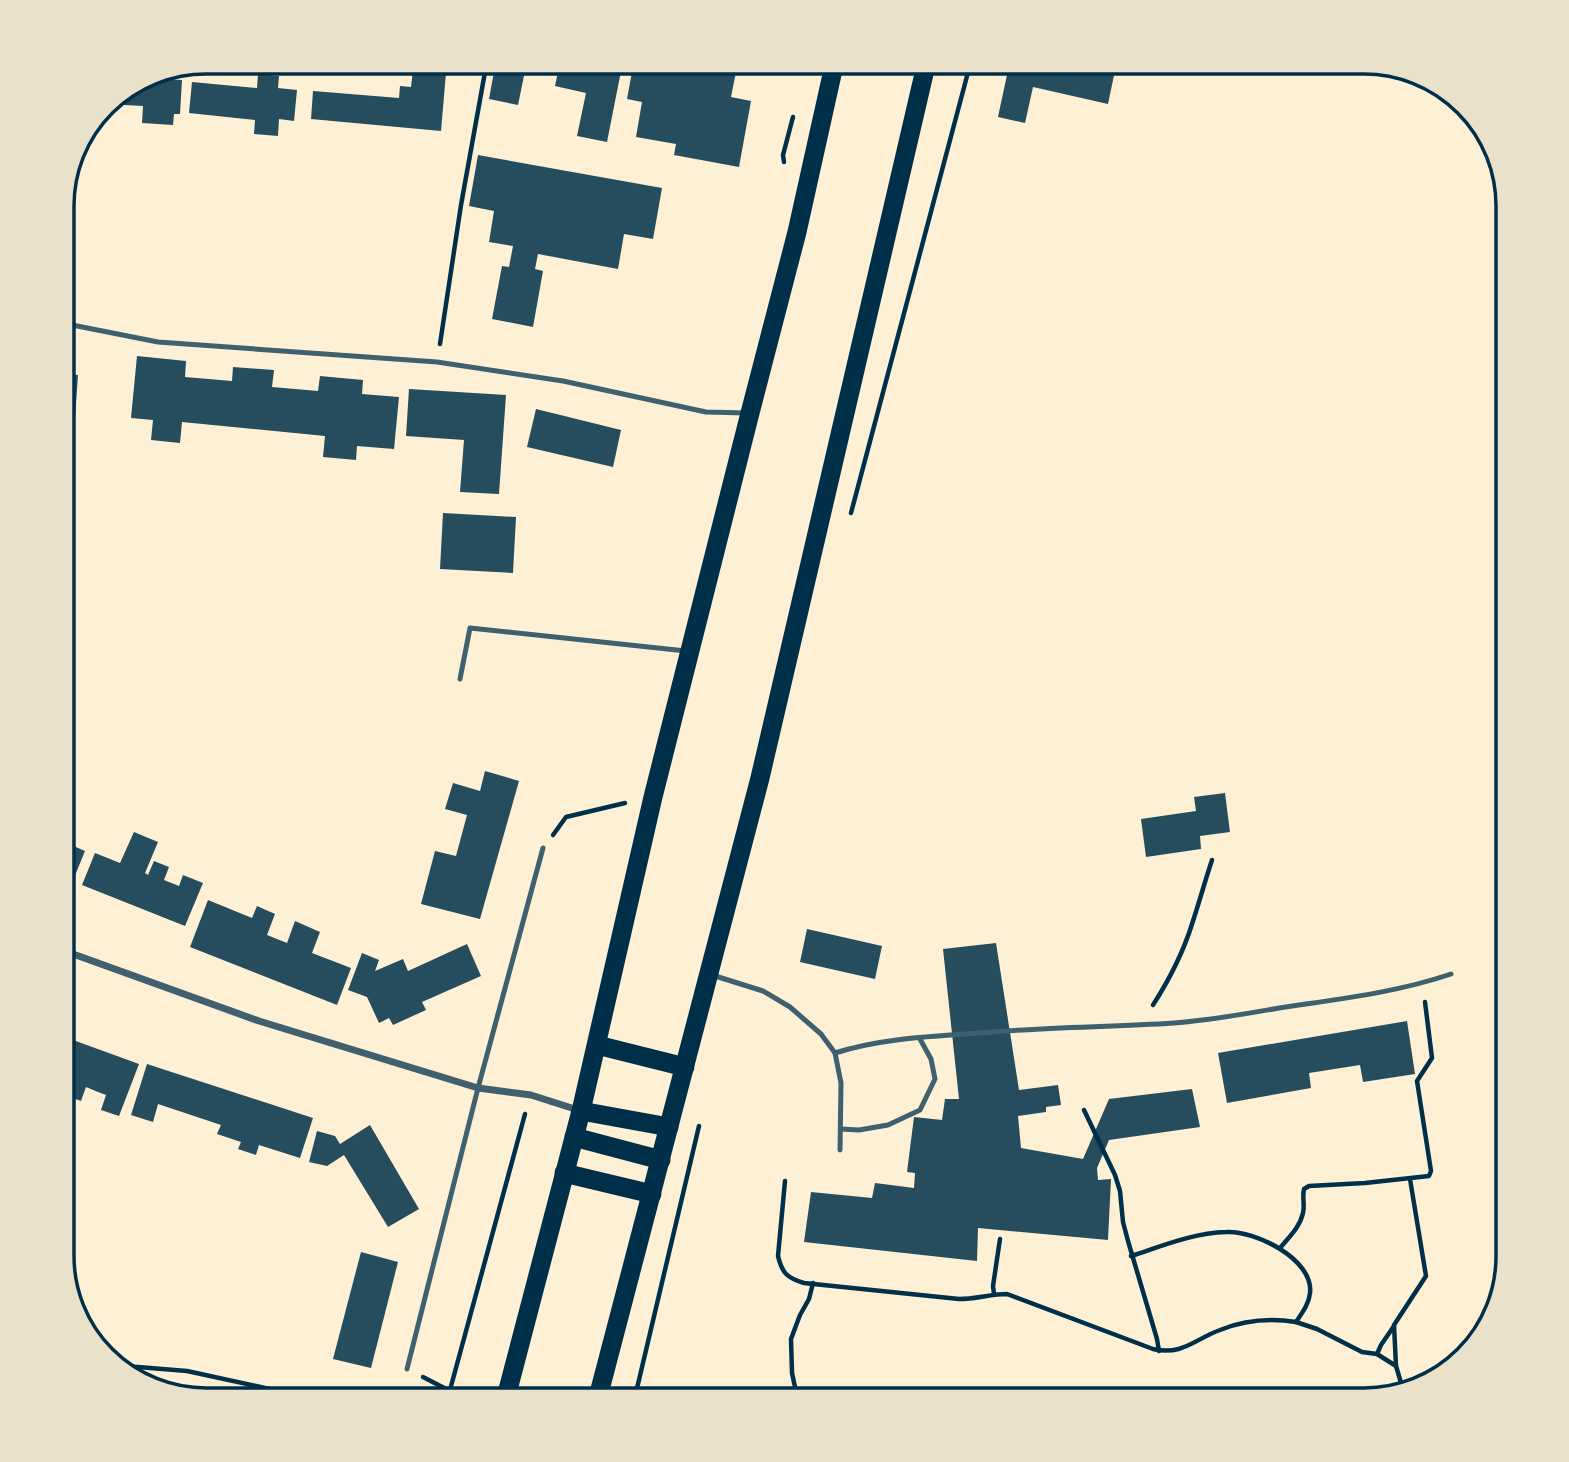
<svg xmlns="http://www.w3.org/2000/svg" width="1569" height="1462" font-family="Raleway,sans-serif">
  <rect width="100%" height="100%" fill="#fdf0d5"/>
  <g fill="#264d5e">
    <path d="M 496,61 L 527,61 L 518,105 L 489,99 Z"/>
    <path d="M 560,61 L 623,61 L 607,142 L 577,136 L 586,93 L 555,86 Z"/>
    <path d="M 634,61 L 715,61 L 714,68 L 736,72 L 731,97 L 751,101 L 739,167 L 674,155 L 676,144 L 636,137 L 642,102 L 627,99 Z"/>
    <path d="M 1010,61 L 1117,61 L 1108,104 L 1033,87 L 1025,123 L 998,117 Z"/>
    <path d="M 413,70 L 446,73 L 441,131 L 311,119 L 313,91 L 399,98 L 400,86 L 411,87 Z"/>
    <path d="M 258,74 L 279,76 L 278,88 L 297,90 L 294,121 L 279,119 L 278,136 L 254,134 L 255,120 L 189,113 L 192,82 L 257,88 Z"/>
    <path d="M 141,78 L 182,80 L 180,114 L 174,114 L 173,125 L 142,123 L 143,106 L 105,104 L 110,97 Z"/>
    <path d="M 478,155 L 662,188 L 653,239 L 624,234 L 618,269 L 538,254 L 535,269 L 543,271 L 533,327 L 492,319 L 502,266 L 509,267 L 513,246 L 489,242 L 494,211 L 469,206 Z"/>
    <path d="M 137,356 L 186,361 L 185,377 L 232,381 L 233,367 L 274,370 L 272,387 L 318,391 L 320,376 L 363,380 L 362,394 L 399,397 L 394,449 L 357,446 L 356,460 L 323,457 L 325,436 L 182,422 L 180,443 L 151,440 L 153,420 L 131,418 Z"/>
    <path d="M 62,374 L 78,375 L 64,577 L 62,577 Z"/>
    <path d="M 409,389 L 506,395 L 499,494 L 460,492 L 464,440 L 406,436 Z"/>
    <path d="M 536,409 L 621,430 L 613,467 L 527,447 Z"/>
    <path d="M 443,513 L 516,517 L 513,573 L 440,569 Z"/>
    <path d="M 485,771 L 519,781 L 480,919 L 421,904 L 435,851 L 456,856 L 467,815 L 445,809 L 453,783 L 480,791 Z"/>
    <path d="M 1225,793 L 1230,832 L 1200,836 L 1201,849 L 1146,857 L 1141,819 L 1196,811 L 1194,797 Z"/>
    <path d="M 134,832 L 158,842 L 145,873 L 148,875 L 154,861 L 169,867 L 164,880 L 179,886 L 183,875 L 203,883 L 185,926 L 82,885 L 95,853 L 120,863 Z"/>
    <path d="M 62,841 L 85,851 L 70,888 L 62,884 Z"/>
    <path d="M 208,900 L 252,918 L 257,906 L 275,914 L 267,935 L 287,943 L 295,921 L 320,932 L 312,953 L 351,968 L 337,1005 L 190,947 Z"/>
    <path d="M 807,929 L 882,946 L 875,979 L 800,962 Z"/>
    <path d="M 996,943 L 1019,1090 L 1058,1085 L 1061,1105 L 1046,1107 L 1046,1112 L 1018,1116 L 1021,1148 L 1083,1159 L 1109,1099 L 1192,1089 L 1200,1127 L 1109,1140 L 1097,1168 L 1098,1180 L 1111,1179 L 1108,1240 L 978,1228 L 977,1261 L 804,1242 L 811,1192 L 872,1198 L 875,1183 L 914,1188 L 915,1173 L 907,1172 L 914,1117 L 942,1120 L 945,1099 L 959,1099 L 943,949 Z"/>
    <path d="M 467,944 L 481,976 L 422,1002 L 426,1010 L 393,1025 L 389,1018 L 379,1023 L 367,997 L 348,990 L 362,953 L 379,960 L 375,971 L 403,959 L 408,971 Z"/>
    <path d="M 1407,1021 L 1415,1074 L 1363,1082 L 1360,1065 L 1309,1073 L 1311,1088 L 1227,1103 L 1218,1053 Z"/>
    <path d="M 62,1036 L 139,1064 L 119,1116 L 101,1110 L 106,1095 L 98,1092 L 86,1087 L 81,1101 L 62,1094 Z"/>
    <path d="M 147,1064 L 313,1118 L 300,1158 L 259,1145 L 256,1155 L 238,1149 L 241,1142 L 217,1134 L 221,1125 L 158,1104 L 153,1122 L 131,1115 Z"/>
    <path d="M 370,1125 L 419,1209 L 388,1227 L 344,1155 L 327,1166 L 309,1162 L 317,1131 L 335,1136 L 340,1144 Z"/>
    <path d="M 361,1252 L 398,1262 L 371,1368 L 333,1359 Z"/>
  </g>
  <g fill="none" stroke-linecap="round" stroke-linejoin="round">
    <g stroke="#003049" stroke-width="4.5">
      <path d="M 784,162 L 783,155 L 793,117"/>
      <path d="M 440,344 L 461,205 L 487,61"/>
      <path d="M 851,513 L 971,61"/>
      <path d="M 553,835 L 566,817 L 625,803"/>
      <path d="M 1153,1005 C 1169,980 1183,953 1192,924 C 1199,903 1205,881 1212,860"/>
      <path d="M 1084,1110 L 1115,1175 L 1120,1191 L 1123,1222 L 1128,1241 L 1157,1339 L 1159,1351"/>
      <path d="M 785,1181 L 778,1256 C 782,1273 787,1278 804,1283 L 959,1299 C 976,1299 991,1294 1007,1294 L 1153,1349 C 1182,1356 1195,1339 1220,1330 C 1245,1320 1270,1318 1296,1322 C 1302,1313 1309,1304 1310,1293 C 1314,1259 1254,1230 1226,1232 C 1193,1233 1162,1246 1131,1256"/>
      <path d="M 1280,1248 C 1289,1237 1300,1227 1303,1213 C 1305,1205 1302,1197 1304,1189 L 1309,1186 L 1365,1183 L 1429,1176 L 1431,1171 L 1417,1081 L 1432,1058 L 1425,1002"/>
      <path d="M 994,1294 L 993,1286 L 1000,1239"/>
      <path d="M 1296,1322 L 1317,1329 L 1362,1352 L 1377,1354 L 1396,1366"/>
      <path d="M 1377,1354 L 1381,1345 L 1394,1326"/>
      <path d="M 113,1365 L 187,1371 L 279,1391 L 316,1401"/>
      <path d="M 423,1377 L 450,1391"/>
      <path d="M 1404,1393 L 1396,1366 L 1394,1325 L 1426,1276 L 1410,1179"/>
      <path d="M 447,1401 L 525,1114"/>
      <path d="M 634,1401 L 699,1126"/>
      <path d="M 798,1401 L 792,1373 L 791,1339 L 800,1315 L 809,1299 L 813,1283"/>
    </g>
    <g stroke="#3f606c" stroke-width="5">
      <path d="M 62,323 L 158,342 L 437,362 L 563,381 L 706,412 L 747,413"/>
      <path d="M 460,679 L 470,628 L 686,651"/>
      <path d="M 712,975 L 763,991 L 790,1007 L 821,1034 L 835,1053 L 841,1083 L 840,1150"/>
      <path d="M 835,1053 C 884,1037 942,1036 993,1032 C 1053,1027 1114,1027 1174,1023 C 1218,1020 1262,1010 1306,1004 C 1355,997 1404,990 1451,974"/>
      <path d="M 841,1129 L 859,1130 L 888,1125 L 920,1110 L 935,1079 L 931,1059 L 920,1039"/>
      <path d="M 407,1369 L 478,1088 L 543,848"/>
    </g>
    <path stroke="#3f606c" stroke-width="7" d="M 62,950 L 259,1021 L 478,1088 L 531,1095 L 578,1110"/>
    <g stroke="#003049" stroke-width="19">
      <path d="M 597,1045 L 685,1067"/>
      <path d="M 581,1111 L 669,1127"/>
      <path d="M 574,1137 L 661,1160"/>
      <path d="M 564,1173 L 652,1194"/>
      <path d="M 505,1401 L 581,1111 L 653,797 L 750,413 L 797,232 L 835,61"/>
      <path d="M 597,1401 L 760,778 L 927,61"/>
    </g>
  </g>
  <path d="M0 0H1569V1462H0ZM206 74H1364A132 132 0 0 1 1496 206V1256A132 132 0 0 1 1364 1388H206A132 132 0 0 1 74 1256V206A132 132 0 0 1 206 74Z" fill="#e9e1ca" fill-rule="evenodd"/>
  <path fill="none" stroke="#003049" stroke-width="3.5" d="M206 74H1364A132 132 0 0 1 1496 206V1256A132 132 0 0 1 1364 1388H206A132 132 0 0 1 74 1256V206A132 132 0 0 1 206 74Z"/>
</svg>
